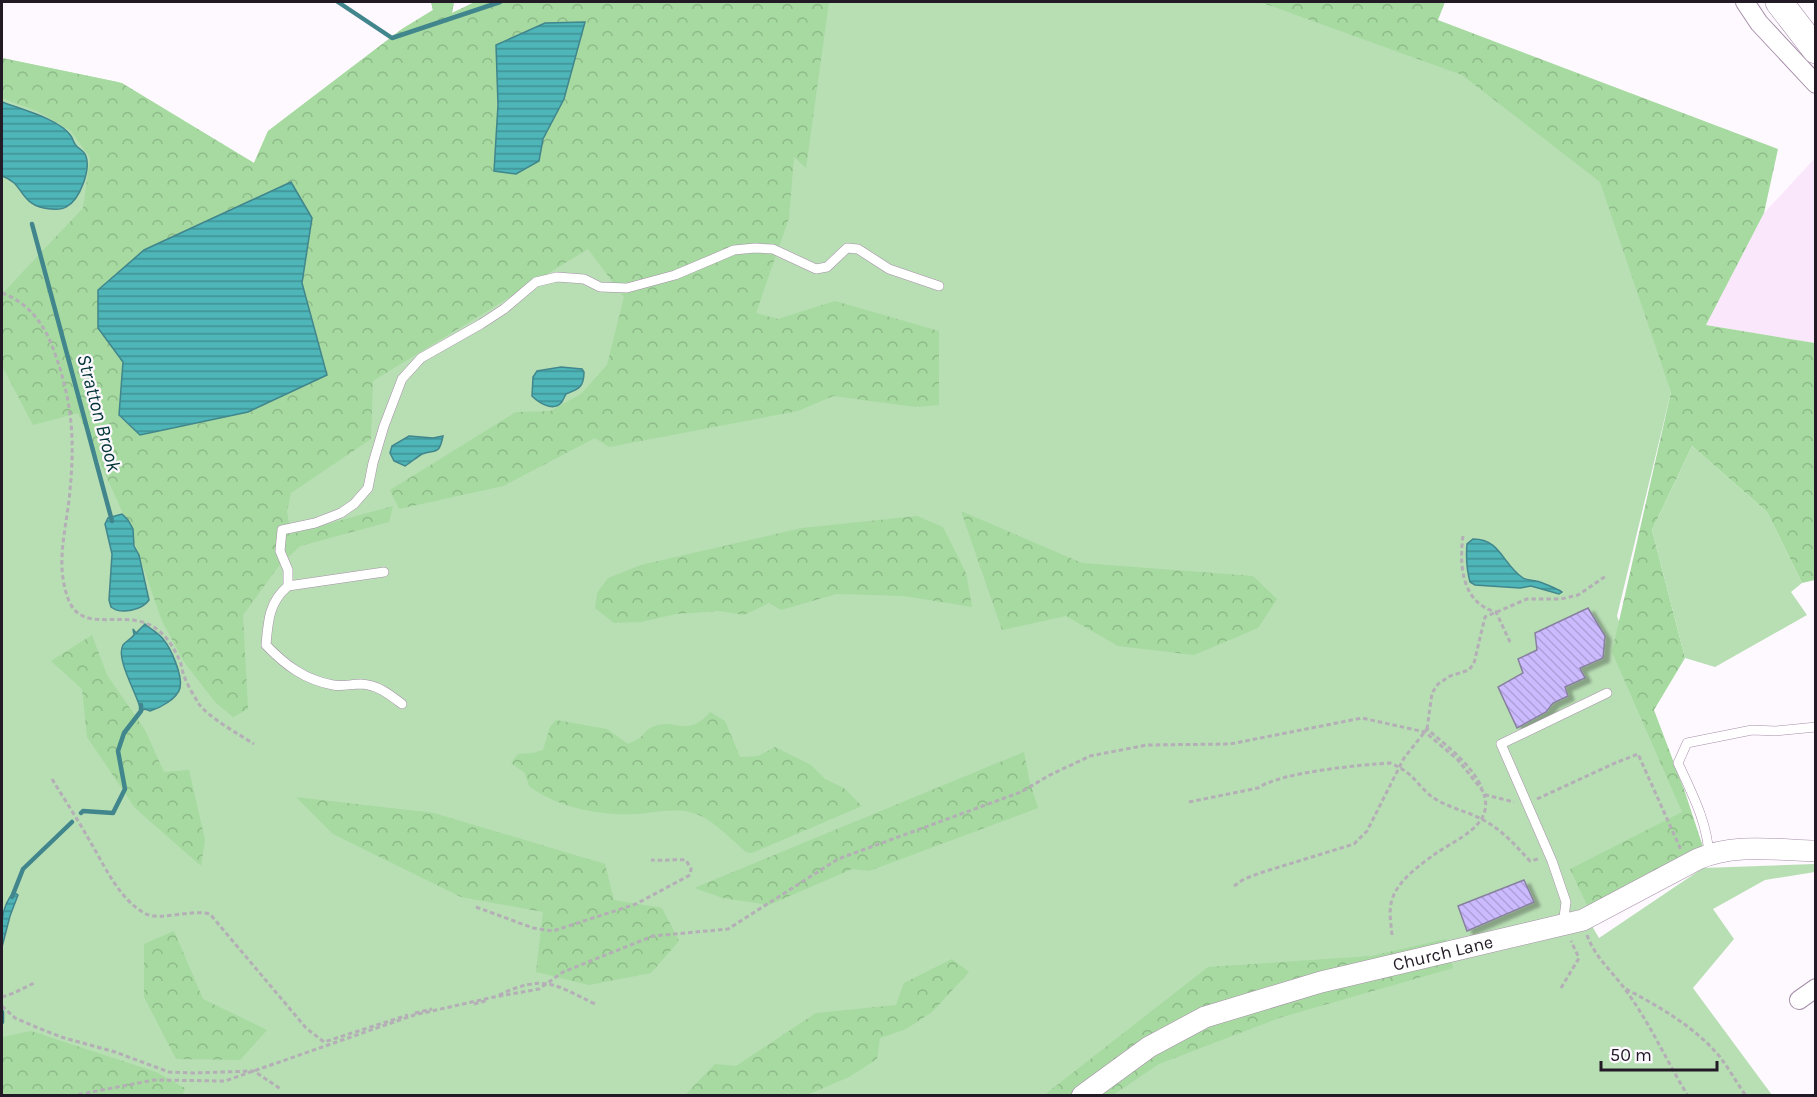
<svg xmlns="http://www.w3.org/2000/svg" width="1817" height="1097" font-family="Karla,sans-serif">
  <defs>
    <pattern id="forest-crowns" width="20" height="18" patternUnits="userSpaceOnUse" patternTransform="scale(1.5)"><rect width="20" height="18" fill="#a6daa0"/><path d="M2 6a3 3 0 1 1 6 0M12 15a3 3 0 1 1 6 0" fill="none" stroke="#8fba8a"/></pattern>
    <pattern id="water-rules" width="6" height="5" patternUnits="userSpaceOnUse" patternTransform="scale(1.5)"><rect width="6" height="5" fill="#4eb5b8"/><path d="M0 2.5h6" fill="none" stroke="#409295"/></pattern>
    <pattern id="building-back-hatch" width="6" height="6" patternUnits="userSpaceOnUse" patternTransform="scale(1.5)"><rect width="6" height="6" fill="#cbbafe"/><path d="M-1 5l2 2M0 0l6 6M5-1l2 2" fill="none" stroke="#ae9fda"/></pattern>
    <filter id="shadow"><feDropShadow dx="6" dy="4" stdDeviation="1.5" flood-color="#0004"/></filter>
  </defs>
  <rect width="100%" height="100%" fill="#fef9ff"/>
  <path fill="#fae7fc" d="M 1815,158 L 1815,343 L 1706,325 L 1764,213 Z"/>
  <g fill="#b8deb4">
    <path d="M 431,2 L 454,2 L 452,13 L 475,2 L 324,120 L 144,250 L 111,462 L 800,2 L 1329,2 L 1649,157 L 1671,392 L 1617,616 L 1704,850 L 1592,926 L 1599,938 L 1703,868 L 1815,864 L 1815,872 L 1765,880 L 1713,909 L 1734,939 L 1693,988 L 1772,1095 L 2,1095 L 2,58 L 118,82 L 254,163 L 268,131 L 402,29 L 433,10 Z"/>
    <path d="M 1692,446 L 1767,512 L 1802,583 L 1791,592 L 1807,615 L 1715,667 L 1685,658 L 1652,530 Z"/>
  </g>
  <g fill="url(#forest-crowns)" fill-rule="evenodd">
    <path d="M 431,2 L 454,2 L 452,13 L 475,2 L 829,2 L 806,168 L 794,157 L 789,218 L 756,313 L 778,319 L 835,301 L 939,331 L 939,405 L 916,407 L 833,396 L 798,411 L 609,447 L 595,438 L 503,486 L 399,509 L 390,490 L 516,412 L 550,411 L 581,394 L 607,365 L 624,297 L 588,249 L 373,381 L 371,439 L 291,493 L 287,512 L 291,534 L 393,506 L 389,522 L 300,546 L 278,567 L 243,615 L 248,709 L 233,717 L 215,702 L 184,662 L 162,621 L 129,527 L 78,413 L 33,425 L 2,366 L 2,294 L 83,208 L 90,158 L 71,131 L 39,112 L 2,98 L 2,58 L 122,83 L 254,163 L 268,131 L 402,29 L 433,10 ZM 312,218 L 302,283 L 327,375 L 140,435 L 120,417 L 123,362 Z"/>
    <path d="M 1260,2 L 1445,2 L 1438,20 L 1778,149 L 1764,213 L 1706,325 L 1815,343 L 1815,580 L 1802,583 L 1767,512 L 1692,446 L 1652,530 L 1685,658 L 1654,710 L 1685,792 L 1704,850 L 1610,898 L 1587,905 L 1570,869 L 1682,812 L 1612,652 L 1671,392 L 1600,182 L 1462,75 Z"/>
    <path d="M 961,511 L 1082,563 L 1253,576 L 1277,599 L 1258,628 L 1194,655 L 1118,646 L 1066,616 L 1002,630 Z"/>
    <path d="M 917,516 L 943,527 L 966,573 L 972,607 L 904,596 L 837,594 L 781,610 L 769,603 L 744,615 L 720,611 L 676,614 L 641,622 L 614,623 L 595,608 L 597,593 L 608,578 L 641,565 L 802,528 Z"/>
    <path d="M 92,635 L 107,675 L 145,730 L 164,772 L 189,770 L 205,840 L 201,866 L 135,808 L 87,737 L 82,689 L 51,661 Z"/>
    <path d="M 710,712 L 725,721 L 740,757 L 758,756 L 775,747 L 811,765 L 825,779 L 844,788 L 862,806 L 752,853 L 746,852 C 731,839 716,823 699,815 C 680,806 654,813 634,814 C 600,816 556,807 529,786 L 525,773 L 511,763 L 518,754 L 533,753 L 543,750 L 550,727 L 556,720 L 607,729 L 628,744 C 632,742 637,740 641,737 C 644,734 647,729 652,727 C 676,716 685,740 710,712 Z"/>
    <path d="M 1024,752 L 1029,779 L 1038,808 L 869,871 L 852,869 L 769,905 L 723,898 L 694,888 Z"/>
    <path d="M 296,797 L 434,813 L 605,864 L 614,900 L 662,908 L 679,941 L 651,973 L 589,985 L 536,972 L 543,912 L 461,897 L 333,834 Z"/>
    <path d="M 174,931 L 203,999 L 267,1030 L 240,1060 L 176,1059 L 144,997 L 144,944 Z"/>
    <path d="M 1446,939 L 1453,968 L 1282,1017 L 1159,1064 L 1113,1095 L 1043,1096 L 1208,967 L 1371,956 Z"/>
    <path d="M 952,959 L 969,972 L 932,1012 L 906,1029 L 880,1038 L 877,1059 L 849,1077 L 807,1095 L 685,1095 L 715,1064 L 736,1066 L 816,1013 L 896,1005 L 904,983 Z"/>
    <path d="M 31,1031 L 156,1072 L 185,1088 L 183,1095 L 2,1095 L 2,1037 Z"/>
  </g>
  <g fill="url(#water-rules)" stroke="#41868c" stroke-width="1.5">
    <path d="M 585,22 L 564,99 L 543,139 L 539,161 L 516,174 L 494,171 L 498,105 L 496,45 L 545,23 Z"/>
    <path d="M 2,102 C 20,109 60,119 71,136 C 73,138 73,142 75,144 C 77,148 83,150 85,154 C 92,168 80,200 66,207 C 60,211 50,209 44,208 C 19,203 24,183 2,176 Z"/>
    <path d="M 291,182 L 312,218 L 302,283 L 327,375 L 248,412 L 140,435 L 119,415 L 123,362 L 98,328 L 98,290 L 144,250 Z"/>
    <path d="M 561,367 L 582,369 L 584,372 C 584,387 579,389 566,394 C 564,397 563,401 561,403 C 552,412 538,402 532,396 L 533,377 L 537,371 Z"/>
    <path d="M 409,436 L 433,438 L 443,436 C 439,455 437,449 422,454 C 417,457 410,463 405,466 L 394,461 L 390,453 L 392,446 Z"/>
    <path d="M 122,514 L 128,520 L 133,529 L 134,546 L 139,555 L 149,600 C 142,610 121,615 111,607 L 109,600 L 112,554 L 105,524 L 108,518 Z"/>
    <path d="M 1473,539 C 1501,539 1502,564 1523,578 C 1526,580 1532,580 1536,581 C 1541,582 1558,589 1562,592 L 1559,594 L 1531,586 L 1520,588 L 1475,585 L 1470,582 C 1467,571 1466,556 1467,544 Z"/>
    <path d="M 145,624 C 150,629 159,633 163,639 C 171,648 183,676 180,688 C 177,699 160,708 150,711 L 145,709 L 141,711 C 138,695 115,659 123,645 C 126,641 131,639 134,635 L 133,629 L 136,633 Z"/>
    <path d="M 14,892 L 18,895 L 10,916 L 2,947 C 1,928 0,907 14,892 Z"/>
  </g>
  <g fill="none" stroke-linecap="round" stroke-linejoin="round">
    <g stroke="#41868c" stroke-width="4.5">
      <path d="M 338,2 L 392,38 L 500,2"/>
      <path d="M 32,224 L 112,521"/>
      <path d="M 81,813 L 83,811 L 113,813 L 125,789 L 118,751 L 124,733 L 141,711 L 141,705"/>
      <path d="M 12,897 L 23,869 L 72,822"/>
      <path d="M 2,1022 L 2,1012"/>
    </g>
  </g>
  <g fill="url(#building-back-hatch)" stroke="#87809e" stroke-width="1.5" filter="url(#shadow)">
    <path d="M 1588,608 L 1605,636 L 1603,658 L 1580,668 L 1585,678 L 1565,687 L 1568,696 L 1553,703 L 1546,712 L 1517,728 L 1498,687 L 1523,673 L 1518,659 L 1537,650 L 1535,633 Z"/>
    <path d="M 1524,880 L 1534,902 L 1467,931 L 1458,906 Z"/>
  </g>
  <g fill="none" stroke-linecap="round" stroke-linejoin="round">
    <defs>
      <g id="service">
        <path d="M 384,572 L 288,586 C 269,602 268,621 266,645 C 285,665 305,680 333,685 C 342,687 351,684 361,684 C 378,685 389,694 402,704"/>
        <path d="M 288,586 L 288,570 L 280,551 L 282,530 L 315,523 L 341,513 L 354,504 L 368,488 L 373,463 L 384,426 L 402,379 L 421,358 L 481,324 L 504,309 L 536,282 L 557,277 L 584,279 L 600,287 L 627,288 L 675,275 L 734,250 L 755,248 L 773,249 L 816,269 L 827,267 L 847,248 L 858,249 L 889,269 L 939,286"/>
        <path d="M 1709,855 C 1707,821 1692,794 1678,763 L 1687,743 L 1752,730 L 1776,731 L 1816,727"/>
        <path d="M 1563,925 L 1566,902 L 1552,861 L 1501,744 L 1607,693"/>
      </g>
      <g id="minor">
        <path d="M 1745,2 L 1759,23 L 1816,84"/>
        <path d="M 1799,1000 L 1816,988"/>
      </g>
      <g id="tertiary">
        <path id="s1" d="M 1082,1096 L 1149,1047 L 1205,1017 L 1321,982 L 1583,920 L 1698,859 C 1734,843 1777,850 1816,851"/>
      </g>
      <path id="primary" d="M 1779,2 L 1816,50"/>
    </defs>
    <use href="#service" stroke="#a68fa9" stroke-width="10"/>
    <use href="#minor" stroke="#a68fa9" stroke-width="20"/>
    <use href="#tertiary" stroke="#a68fa9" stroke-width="22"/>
    <use href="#primary" stroke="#a68fa9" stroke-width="28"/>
    <g stroke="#b4aeb6" stroke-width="3" stroke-dasharray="4.5 3" stroke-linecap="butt">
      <path d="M 2,293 C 29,303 45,325 54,351 C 72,400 75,438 70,490 C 67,528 54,564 69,601 C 84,636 128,606 158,630 C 167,637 174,648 179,659 C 182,665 182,671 184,676 C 188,686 194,696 199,704 C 208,717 240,735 254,744"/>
      <path d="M 1463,536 C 1459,566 1462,603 1496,612 L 1510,642"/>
      <path d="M 1427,729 L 1432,693 L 1438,684 L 1450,676 L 1469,670 L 1474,663 L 1485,617 L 1527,599 L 1561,599 L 1578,595 L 1606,576"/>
      <path d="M 52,779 C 64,799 77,818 88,838 C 104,864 118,899 146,914 C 161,921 190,909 210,914 L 306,1028 L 324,1042 L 408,1015"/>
      <path d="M 1537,799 L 1615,763 L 1638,754 L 1681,850"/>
      <path d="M 1189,802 L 1258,788 C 1281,772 1360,765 1390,763 C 1416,773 1418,789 1437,800 C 1452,809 1470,812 1485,821 C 1503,831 1516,846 1530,861 L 1538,859"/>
      <path d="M 1234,886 L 1244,879 L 1263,872 L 1354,844 L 1367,831 L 1404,758 L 1427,729 C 1447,746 1471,764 1482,788"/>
      <path d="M 476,907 L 533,928 L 553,931 L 636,904 L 690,875 L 691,869 L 686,860 C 675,859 664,861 651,860"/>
      <path d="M 1392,935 C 1391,923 1388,909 1393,897 C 1399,880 1421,864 1435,854 C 1456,839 1494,826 1484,794"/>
      <path d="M 1587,935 C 1594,956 1611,970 1624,988 C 1649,1021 1666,1060 1688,1096"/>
      <path d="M 1561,988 L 1579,958 L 1571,941"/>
      <path d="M 1626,989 C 1660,1007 1695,1027 1720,1057 C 1729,1069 1737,1083 1746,1096"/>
      <path d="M 499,995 C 544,974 554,984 595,1004"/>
      <path d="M 2,997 L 14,993 L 34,983"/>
      <path d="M 474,1004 L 488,1000"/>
      <path d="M 2,1006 L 15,1018 L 36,1027 L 61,1037 L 115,1052 L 169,1072 L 192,1073 L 254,1071 L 282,1090"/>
      <path d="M 415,1013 L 432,1009"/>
      <path d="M 71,1096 L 154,1080 L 225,1081 L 414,1015 L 494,997 L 539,989 L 563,972 L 653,936 L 728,929 L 838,859 L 1021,792 L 1050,775 L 1090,756 L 1147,745 L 1230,744 L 1362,718 L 1425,732 L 1458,760 L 1486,795 L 1514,802"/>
    </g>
    <use href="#service" stroke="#fff" stroke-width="9"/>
    <use href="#minor" stroke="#fff" stroke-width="18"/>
    <use href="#tertiary" stroke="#fff" stroke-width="21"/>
    <use href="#primary" stroke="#fff" stroke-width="27"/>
  </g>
  <g text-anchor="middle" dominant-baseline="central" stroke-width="4.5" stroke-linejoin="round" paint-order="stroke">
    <g font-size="18" fill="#221a24" stroke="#fef9ff">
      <text stroke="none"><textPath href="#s1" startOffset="393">Church Lane</textPath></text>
    </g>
    <g font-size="20" font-style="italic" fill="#013436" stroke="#fef9ff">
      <text transform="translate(99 413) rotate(75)">Stratton Brook</text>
    </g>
  </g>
  <rect width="1817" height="1097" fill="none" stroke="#221a24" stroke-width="6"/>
  <path d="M1601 1061v9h116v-9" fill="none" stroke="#221a24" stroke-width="3"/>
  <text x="1610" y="1061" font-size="18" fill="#221a24" stroke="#fef9ff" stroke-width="4.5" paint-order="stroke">50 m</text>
</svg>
